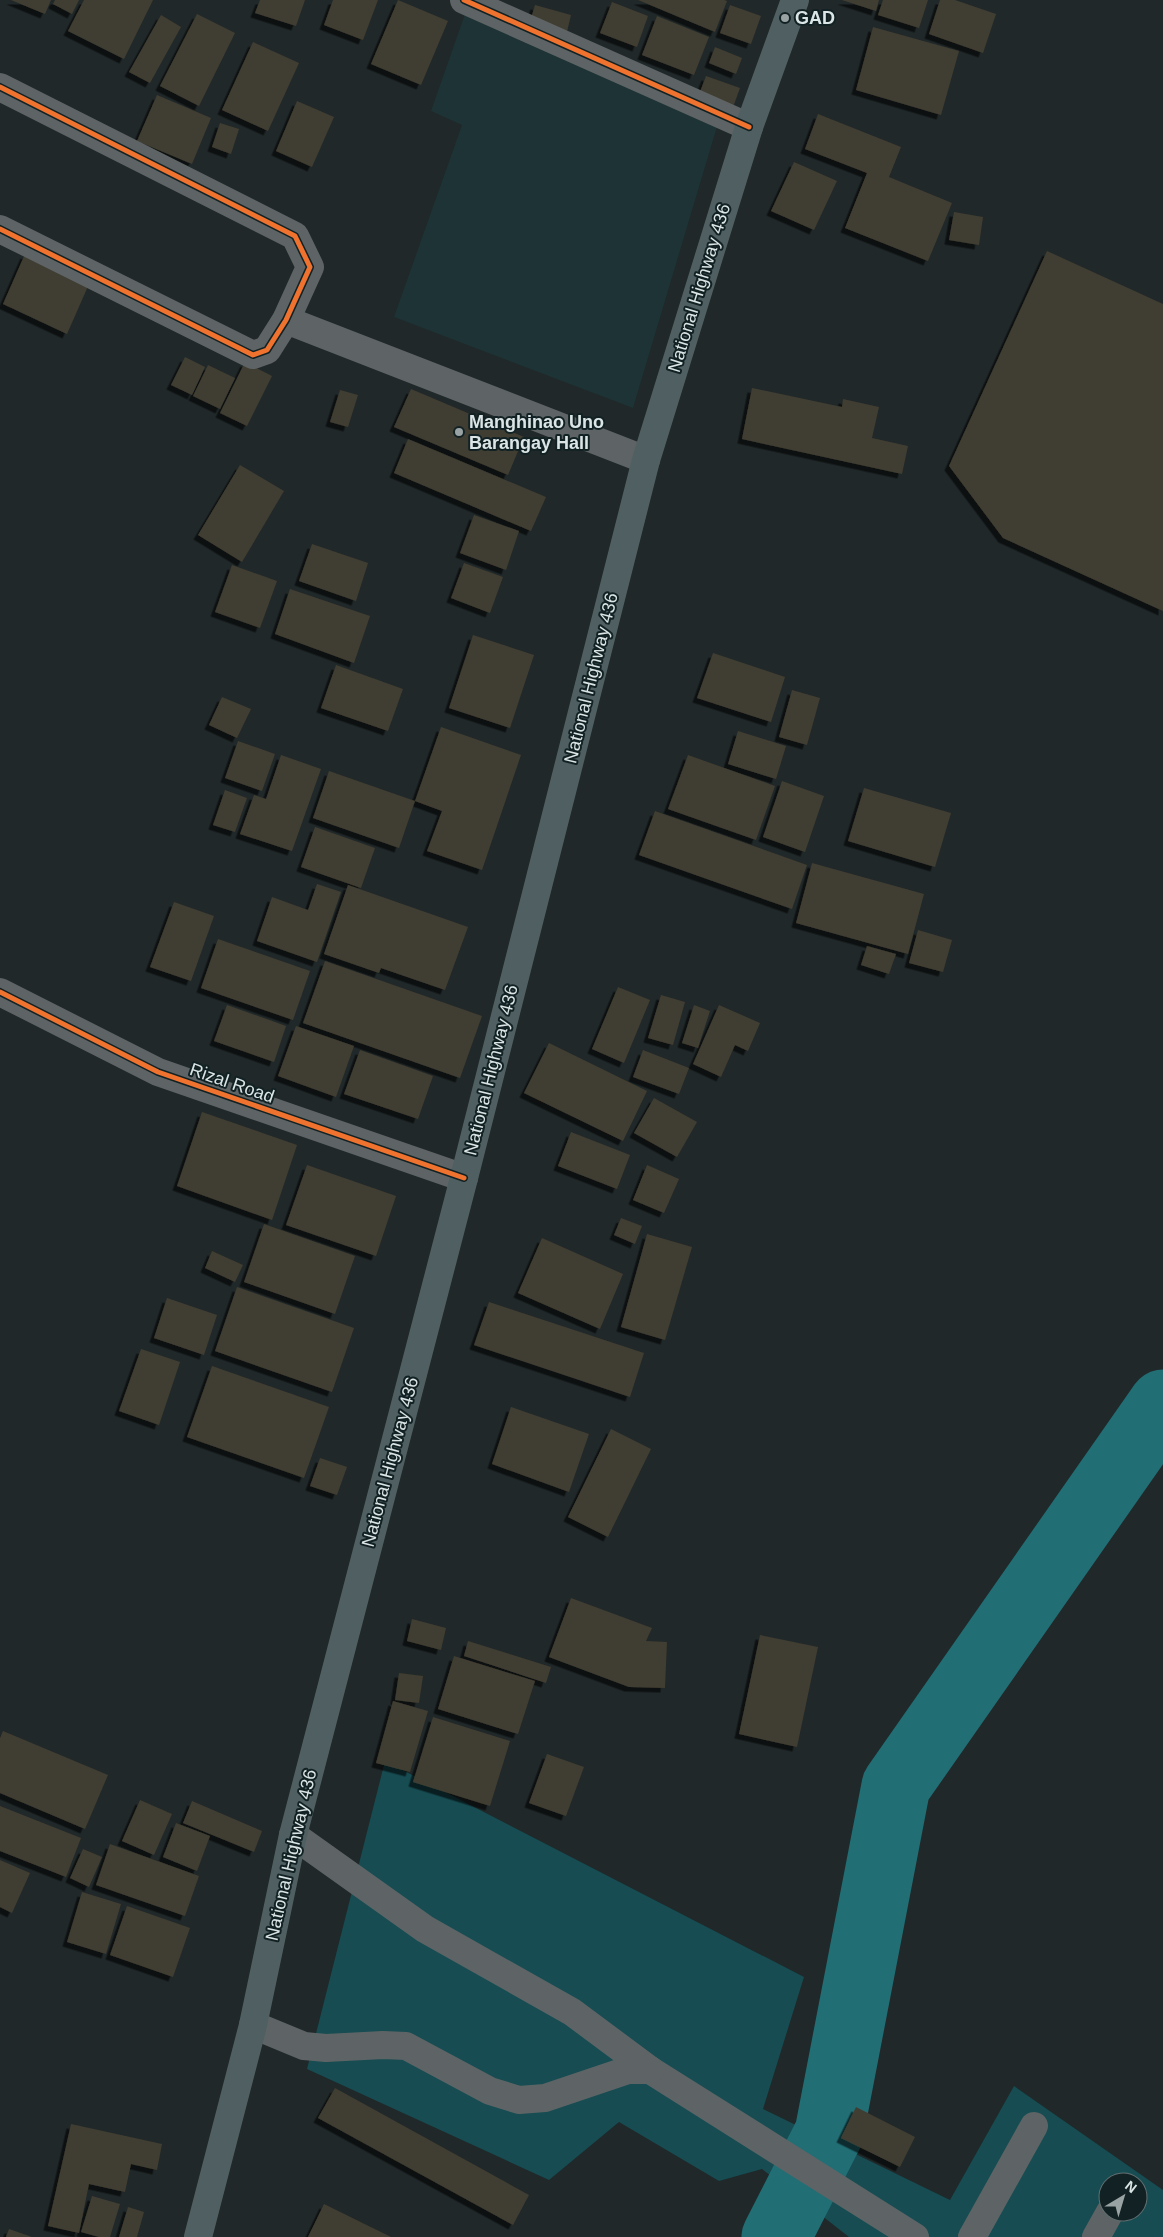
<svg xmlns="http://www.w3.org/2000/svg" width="1163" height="2237" font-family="Arial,sans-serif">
  <defs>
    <filter id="shadow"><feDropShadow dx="-4.5" dy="4.5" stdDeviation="0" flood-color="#0009"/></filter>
  </defs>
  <rect width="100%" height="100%" fill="#202829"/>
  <path fill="#1d3336" d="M 465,14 L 719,120 L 633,408 L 394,317 L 462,125 L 431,111 Z"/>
  <path fill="#164c52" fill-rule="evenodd" d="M 385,1761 L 804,1977 L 763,2109 L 950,2200 L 1014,2086 L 1163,2190 L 1163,2237 L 849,2237 L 762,2169 L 719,2181 L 619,2122 L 549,2180 L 307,2069 ZM 1108,2182 L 1138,2182 L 1138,2212 L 1108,2212 Z"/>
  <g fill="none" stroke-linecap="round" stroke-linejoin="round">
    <path stroke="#216e75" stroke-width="69" d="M 776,2237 L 829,2133 L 896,1786 L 1163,1404"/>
  </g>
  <g fill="#413d31" filter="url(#shadow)">
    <path d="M 11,0 L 51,0 L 45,14 Z"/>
    <path d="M 55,0 L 79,0 L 72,14 L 53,4 Z"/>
    <path d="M 84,0 L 153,0 L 124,59 L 68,31 Z"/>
    <path d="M 260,0 L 305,0 L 296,26 L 255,13 Z"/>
    <path d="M 333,0 L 378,0 L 363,40 L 324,25 Z"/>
    <path d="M 398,0 L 448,21 L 421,85 L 371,64 Z"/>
    <path d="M 638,0 L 724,0 L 727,1 L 715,32 Z"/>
    <path d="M 842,0 L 879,0 L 876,11 Z"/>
    <path d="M 883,0 L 928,0 L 919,28 L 878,15 Z"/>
    <path d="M 940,0 L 955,0 L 996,14 L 983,53 L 929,34 Z"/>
    <path d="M 612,2 L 648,16 L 637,47 L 600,33 Z"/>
    <path d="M 535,5 L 571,15 L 566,36 L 529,25 Z"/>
    <path d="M 730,5 L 761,16 L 751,44 L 720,33 Z"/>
    <path d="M 197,14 L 235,33 L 199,106 L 160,86 Z"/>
    <path d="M 161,15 L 181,27 L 150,83 L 129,72 Z"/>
    <path d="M 657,16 L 709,37 L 694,75 L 642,55 Z"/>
    <path d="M 873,27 L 959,51 L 941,115 L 856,90 Z"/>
    <path d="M 253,42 L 299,63 L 268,131 L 222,110 Z"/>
    <path d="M 715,47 L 742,58 L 736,74 L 709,63 Z"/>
    <path d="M 706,76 L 740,88 L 732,110 L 698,97 Z"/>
    <path d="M 157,95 L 211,118 L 192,164 L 137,141 Z"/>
    <path d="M 297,101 L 334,117 L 312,167 L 276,151 Z"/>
    <path d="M 818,114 L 901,147 L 889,177 L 952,203 L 928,261 L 845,228 L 867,173 L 805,149 Z"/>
    <path d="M 220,123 L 239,129 L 231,154 L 212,147 Z"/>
    <path d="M 794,162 L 837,181 L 814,230 L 771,211 Z"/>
    <path d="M 954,212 L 983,217 L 979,245 L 949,240 Z"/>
    <path d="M 1047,251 L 1163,304 L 1163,611 L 1003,538 L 949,466 Z"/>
    <path d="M 25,254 L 89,284 L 67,334 L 3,304 Z"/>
    <path d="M 185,357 L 205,367 L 192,395 L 171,385 Z"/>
    <path d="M 245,362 L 272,376 L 247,426 L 220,413 Z"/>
    <path d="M 208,365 L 235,378 L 220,409 L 193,396 Z"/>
    <path d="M 752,388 L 842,407 L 843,399 L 879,407 L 872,438 L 908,446 L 902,474 L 742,439 Z"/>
    <path d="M 411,389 L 524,437 L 508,475 L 394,427 Z"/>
    <path d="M 340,390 L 358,395 L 348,427 L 330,422 Z"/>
    <path d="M 408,439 L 546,497 L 531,531 L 394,473 Z"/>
    <path d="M 240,465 L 284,491 L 242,562 L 198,535 Z"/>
    <path d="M 474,515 L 519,531 L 506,570 L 460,553 Z"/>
    <path d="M 312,544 L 368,563 L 356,601 L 299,581 Z"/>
    <path d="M 464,563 L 503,577 L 490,613 L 451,598 Z"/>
    <path d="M 232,565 L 277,581 L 260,628 L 215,612 Z"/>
    <path d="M 290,589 L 370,616 L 354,663 L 275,634 Z"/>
    <path d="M 473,635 L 534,655 L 510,728 L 449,708 Z"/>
    <path d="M 713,653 L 785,677 L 771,722 L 697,698 Z"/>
    <path d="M 336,665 L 403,689 L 388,731 L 321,708 Z"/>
    <path d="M 792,690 L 820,698 L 807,745 L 779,737 Z"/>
    <path d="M 222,697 L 251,709 L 237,738 L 209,725 Z"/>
    <path d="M 441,727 L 521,755 L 482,870 L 427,851 L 442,811 L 415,801 Z"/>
    <path d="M 738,731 L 786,746 L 776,779 L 728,764 Z"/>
    <path d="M 238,741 L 275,754 L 262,791 L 225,778 Z"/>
    <path d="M 281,755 L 321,769 L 292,851 L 240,834 L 254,795 L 266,799 Z"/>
    <path d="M 688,755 L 775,786 L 756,840 L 668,809 Z"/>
    <path d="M 329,771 L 415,801 L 399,848 L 313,818 Z"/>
    <path d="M 782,781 L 824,796 L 805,852 L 763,837 Z"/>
    <path d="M 864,788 L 951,813 L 935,867 L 848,841 Z"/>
    <path d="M 225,790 L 247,798 L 235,832 L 213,825 Z"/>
    <path d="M 655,811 L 807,865 L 792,909 L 639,855 Z"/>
    <path d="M 315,827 L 375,848 L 361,888 L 301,867 Z"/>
    <path d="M 812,863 L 924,894 L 908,954 L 796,923 Z"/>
    <path d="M 317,884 L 341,892 L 317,962 L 257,941 L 272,897 L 308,910 Z"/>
    <path d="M 348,885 L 468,927 L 445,990 L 381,968 L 379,973 L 324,954 Z"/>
    <path d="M 174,902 L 214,916 L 191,981 L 150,967 Z"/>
    <path d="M 918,930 L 952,940 L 943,972 L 909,963 Z"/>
    <path d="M 218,939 L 310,971 L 293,1020 L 201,988 Z"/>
    <path d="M 867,946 L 896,954 L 889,974 L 861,965 Z"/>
    <path d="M 325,961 L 482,1016 L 460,1078 L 303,1023 Z"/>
    <path d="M 618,987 L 650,1000 L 624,1063 L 592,1049 Z"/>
    <path d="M 661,995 L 685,1002 L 673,1045 L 648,1038 Z"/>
    <path d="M 227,1005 L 286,1026 L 274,1062 L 214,1041 Z"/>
    <path d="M 694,1005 L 710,1011 L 698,1048 L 682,1043 Z"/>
    <path d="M 719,1005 L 760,1023 L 748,1051 L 735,1045 L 721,1077 L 693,1064 Z"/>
    <path d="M 296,1026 L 354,1046 L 336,1097 L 278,1076 Z"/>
    <path d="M 549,1043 L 647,1091 L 623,1141 L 524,1093 Z"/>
    <path d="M 360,1050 L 433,1076 L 418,1119 L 344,1094 Z"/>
    <path d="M 643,1050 L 689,1068 L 679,1094 L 633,1077 Z"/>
    <path d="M 654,1098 L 697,1122 L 677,1157 L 634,1133 Z"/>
    <path d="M 202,1112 L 297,1145 L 272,1220 L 177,1186 Z"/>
    <path d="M 571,1132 L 630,1155 L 617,1189 L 558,1166 Z"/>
    <path d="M 307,1165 L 396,1196 L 376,1256 L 286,1225 Z"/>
    <path d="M 647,1165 L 679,1179 L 664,1213 L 633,1200 Z"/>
    <path d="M 621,1218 L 642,1226 L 635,1244 L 614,1235 Z"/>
    <path d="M 264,1224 L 355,1256 L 335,1314 L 244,1282 Z"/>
    <path d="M 647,1234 L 692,1247 L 665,1340 L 621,1327 Z"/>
    <path d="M 542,1238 L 623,1274 L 600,1329 L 518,1293 Z"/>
    <path d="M 212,1251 L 243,1265 L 235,1282 L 205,1268 Z"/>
    <path d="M 237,1287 L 354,1328 L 332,1392 L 215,1351 Z"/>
    <path d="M 167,1298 L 217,1315 L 204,1355 L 154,1338 Z"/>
    <path d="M 489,1302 L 644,1353 L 630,1397 L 474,1345 Z"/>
    <path d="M 141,1349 L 180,1362 L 159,1425 L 119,1411 Z"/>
    <path d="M 212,1366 L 329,1407 L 304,1478 L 187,1437 Z"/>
    <path d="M 511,1407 L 589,1434 L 569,1492 L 492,1464 Z"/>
    <path d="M 611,1429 L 651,1449 L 608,1537 L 568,1517 Z"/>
    <path d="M 320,1458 L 347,1467 L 337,1495 L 310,1486 Z"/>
    <path d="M 571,1598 L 652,1628 L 646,1641 L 667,1642 L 665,1688 L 629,1687 L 549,1657 Z"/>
    <path d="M 412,1619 L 446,1628 L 441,1650 L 407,1641 Z"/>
    <path d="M 760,1635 L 818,1647 L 797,1747 L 739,1734 Z"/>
    <path d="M 468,1641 L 551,1667 L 546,1683 L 464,1656 Z"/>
    <path d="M 454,1656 L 535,1681 L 518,1734 L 438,1709 Z"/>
    <path d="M 399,1673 L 423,1676 L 419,1703 L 395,1700 Z"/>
    <path d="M 393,1701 L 428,1711 L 410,1772 L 376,1763 Z"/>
    <path d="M 433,1717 L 510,1741 L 490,1806 L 413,1782 Z"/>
    <path d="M 3,1731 L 108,1775 L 85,1829 L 0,1793 L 0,1738 Z"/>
    <path d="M 547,1754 L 584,1767 L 566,1816 L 529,1803 Z"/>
    <path d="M 140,1800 L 172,1814 L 154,1855 L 122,1841 Z"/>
    <path d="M 192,1801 L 262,1831 L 254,1852 L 183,1823 Z"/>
    <path d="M 0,1806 L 81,1838 L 66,1877 L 0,1851 Z"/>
    <path d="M 176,1823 L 210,1836 L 197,1871 L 163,1857 Z"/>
    <path d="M 110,1844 L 199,1876 L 185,1916 L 96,1885 Z"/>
    <path d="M 83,1849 L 102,1857 L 89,1887 L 70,1878 Z"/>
    <path d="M 0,1860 L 30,1873 L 12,1913 L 0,1907 Z"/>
    <path d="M 82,1892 L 121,1904 L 106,1954 L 67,1942 Z"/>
    <path d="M 127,1906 L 190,1928 L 173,1977 L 110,1955 Z"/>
    <path d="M 335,2088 L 529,2195 L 513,2225 L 318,2118 Z"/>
    <path d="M 856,2107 L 915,2137 L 900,2167 L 841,2138 Z"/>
    <path d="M 71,2124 L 162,2144 L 157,2170 L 131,2164 L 125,2192 L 89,2184 L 79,2233 L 48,2226 Z"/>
    <path d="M 92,2196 L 120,2204 L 110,2237 L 99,2237 L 81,2232 Z"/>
    <path d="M 324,2204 L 391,2237 L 308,2237 Z"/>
    <path d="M 128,2207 L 144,2212 L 137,2237 L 119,2237 Z"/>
    <path d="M 9,2229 L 32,2237 L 6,2237 Z"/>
  </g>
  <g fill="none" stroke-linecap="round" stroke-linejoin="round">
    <g stroke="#5e6465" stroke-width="28">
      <path d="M 464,0 L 749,127"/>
      <path d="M 0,87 L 295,236 L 310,267 L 286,320 L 267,350 L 253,355 L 0,229"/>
      <path d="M 286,320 L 646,460"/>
      <path d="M 0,992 L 158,1072 L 464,1178"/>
      <path d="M 293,1835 L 425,1929 L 572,2012 L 650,2070 L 915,2237"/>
      <path d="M 253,2025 L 304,2046 L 326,2048 L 383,2045 L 406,2046 L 490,2091 L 519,2100 L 545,2098 L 628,2070 L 650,2070"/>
      <path d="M 972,2237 L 1034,2126"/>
      <path d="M 1096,2237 L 1110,2212"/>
    </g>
    <path stroke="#506062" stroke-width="28" d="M 198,2237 L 253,2025 L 293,1835 L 464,1178 L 646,460 L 749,127 L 795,0"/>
    <defs>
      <g id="cycleway">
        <path d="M 464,0 L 749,127"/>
        <path d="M 0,87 L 295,236 L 310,267 L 286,320 L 267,350 L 253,355 L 0,229"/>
        <path d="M 0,992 L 158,1072 L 464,1178"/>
      </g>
    </defs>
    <use href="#cycleway" stroke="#122224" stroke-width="8"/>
    <use href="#cycleway" stroke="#ef722f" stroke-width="5"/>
  </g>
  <g fill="#9aa3a4" stroke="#122224" stroke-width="2">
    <circle cx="785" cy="18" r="5"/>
    <circle cx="459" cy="432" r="5"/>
  </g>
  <g text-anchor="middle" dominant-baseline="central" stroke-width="4" stroke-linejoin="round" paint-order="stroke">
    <g font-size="18" font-weight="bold" fill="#dbe5e6" stroke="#122224" text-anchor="start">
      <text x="795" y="18">GAD</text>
      <text x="469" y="422">Manghinao Uno<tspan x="469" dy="21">Barangay Hall</tspan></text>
    </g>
    <g font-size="18" fill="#dbe5e6" stroke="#122224">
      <text transform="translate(699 288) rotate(-73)">National Highway 436</text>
      <text transform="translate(591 678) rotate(-76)">National Highway 436</text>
      <text transform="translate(491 1070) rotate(-76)">National Highway 436</text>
      <text transform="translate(232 1083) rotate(19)">Rizal Road</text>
      <text transform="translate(390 1462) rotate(-75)">National Highway 436</text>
      <text transform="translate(291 1855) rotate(-77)">National Highway 436</text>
    </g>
  </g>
  <g transform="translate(1123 2197) rotate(38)"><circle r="24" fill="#122224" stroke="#627072"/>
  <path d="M0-4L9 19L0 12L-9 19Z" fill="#9aa3a4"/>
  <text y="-8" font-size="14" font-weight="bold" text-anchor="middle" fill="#dbe5e6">N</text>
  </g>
</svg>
